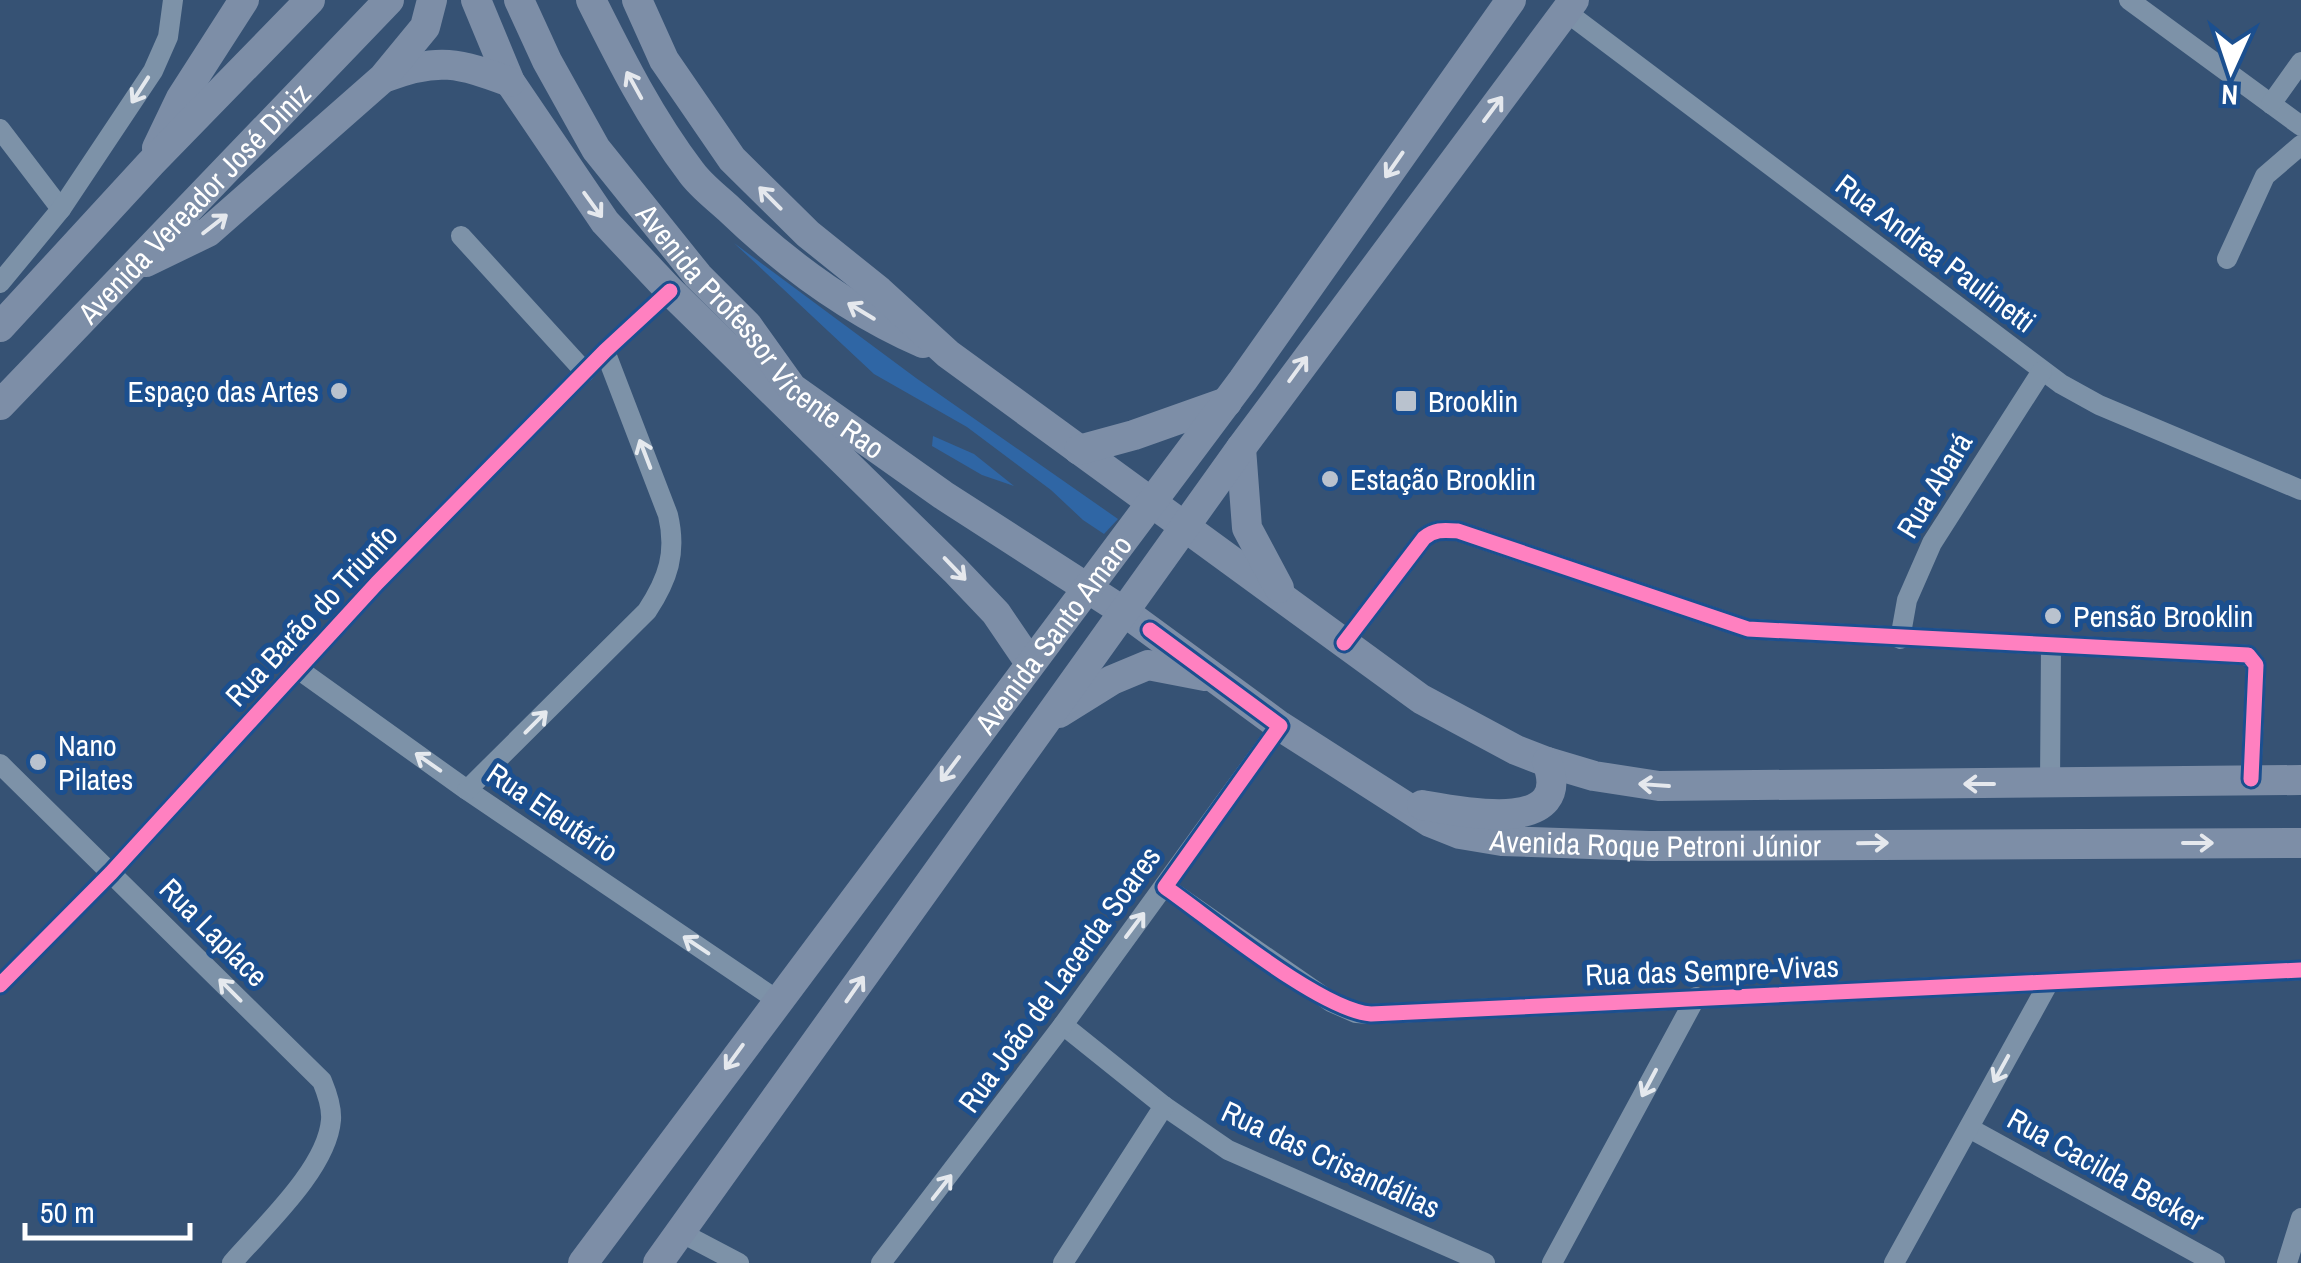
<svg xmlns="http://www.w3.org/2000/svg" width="2301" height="1263" font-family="'Archivo Narrow',sans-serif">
  <rect width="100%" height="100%" fill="#365274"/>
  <g fill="#2f66a5">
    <path d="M 734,243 L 916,378 L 1118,519 L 1104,534 L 1083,520 L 1051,490 L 967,427 L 874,374 Z"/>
    <path d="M 933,436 L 974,454 L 1014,486 L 982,475 L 932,446 Z"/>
  </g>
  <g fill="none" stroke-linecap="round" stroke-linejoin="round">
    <g stroke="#7d92a8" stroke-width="20">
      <path d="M 2129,0 L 2301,126"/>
      <path d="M 1565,11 L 2061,384 L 2099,405 L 2301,490"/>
      <path d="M 2271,104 L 2301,62"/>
      <path d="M 0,129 L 61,209"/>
      <path d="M 461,236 L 585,372"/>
      <path d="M 2227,259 L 2265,176 L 2301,145"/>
      <path d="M 0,283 L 61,209 L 153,71 L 168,37 L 173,0"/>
      <path d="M 1900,639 L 1907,600 L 1932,543 L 2042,371"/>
      <path d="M 1344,643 L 1424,538 C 1435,529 1443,530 1458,531 L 1748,629 L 2248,655 L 2256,665 L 2251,779"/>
      <path d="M 298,669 L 467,790 L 777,1000"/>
      <path d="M 0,764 L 322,1081 C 327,1093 332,1107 331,1120 C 327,1169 263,1227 232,1263"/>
      <path d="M 2050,784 L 2051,646"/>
      <path d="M 467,790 L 647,611 C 668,579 677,553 668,515 L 605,351"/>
      <path d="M 1165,887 L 1331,1002 L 1356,1013 L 1371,1014 L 2301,970"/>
      <path d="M 0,985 L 111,873 L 377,583 L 605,351 L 670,291"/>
      <path d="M 1063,1025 L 1164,1106 L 1228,1150 L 1485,1263"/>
      <path d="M 1969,1128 L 2215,1263"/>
      <path d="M 680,1232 L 739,1263"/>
      <path d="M 881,1263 L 1063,1025 L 1280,726"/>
      <path d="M 1063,1263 L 1164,1106"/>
      <path d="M 1552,1263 L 1696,997"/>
      <path d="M 1894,1263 L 2048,984"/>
      <path d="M 2287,1263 L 2301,1218"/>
    </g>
    <g stroke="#7d8ea7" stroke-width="30">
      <path d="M 476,0 L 510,82 L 605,222 L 670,291 L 955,570 L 996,613 L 1030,663"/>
      <path id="s1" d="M 519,0 L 547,61 L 596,149 L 698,276 L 747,325 L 792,388 L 943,495 L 1126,613 L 1280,726 L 1430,822 L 1460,834 L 1502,841 L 1649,846 L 2301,843"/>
      <path d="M 591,0 C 621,60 650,118 691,172 C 701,186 716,197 729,209 C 786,264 850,311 923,343"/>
      <path d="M 637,0 L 664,60 L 732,159 L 808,234 L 879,291 L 948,354 L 1421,699 L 1516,750 L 1547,762 L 1594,776 L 1659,786 L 2301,780"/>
      <path d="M 386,77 C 438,57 459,63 510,82"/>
      <path d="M 157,148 L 181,98 L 244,0"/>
      <path d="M 146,262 L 208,232 L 383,78 L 425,27 L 432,0"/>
      <path d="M 0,327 L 151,163 L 310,0"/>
      <path id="s2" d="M 0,405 L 389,0"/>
      <path d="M 1241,448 L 1247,528 L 1279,588"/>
      <path d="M 1079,450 L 1134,435 L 1227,402"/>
      <path d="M 1059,713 L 1112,680 L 1148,665 L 1205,676"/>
      <path d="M 1422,805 C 1461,812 1575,836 1547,762"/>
      <path id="s3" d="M 583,1263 L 1243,380 L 1511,0"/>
      <path d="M 658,1263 L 1241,448 L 1574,0"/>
    </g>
    <defs>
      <g id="cycleway">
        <path d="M 1150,630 L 1280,726 L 1165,887 C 1211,919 1320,1010 1371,1014 L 2301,970"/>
        <path d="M 1344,643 L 1424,538 C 1435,529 1443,530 1458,531 L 1748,629 L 2248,655 L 2256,665 L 2251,779"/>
        <path d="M 0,985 L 111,873 L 377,583 L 605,351 L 670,291"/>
      </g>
    </defs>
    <use href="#cycleway" stroke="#1b4f8f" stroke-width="21"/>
    <use href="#cycleway" stroke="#ff80c0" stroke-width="15"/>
  </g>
  <defs><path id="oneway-shaft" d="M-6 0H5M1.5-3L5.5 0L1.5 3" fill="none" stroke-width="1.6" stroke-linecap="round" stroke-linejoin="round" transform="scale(2.5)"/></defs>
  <g stroke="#e5e8ed">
    <use href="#oneway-shaft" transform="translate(634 85) rotate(-119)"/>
    <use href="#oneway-shaft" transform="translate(1493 109) rotate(-53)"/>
    <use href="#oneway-shaft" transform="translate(1394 165) rotate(125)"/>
    <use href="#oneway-shaft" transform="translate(770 198) rotate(-135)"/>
    <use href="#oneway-shaft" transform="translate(593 205) rotate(54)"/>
    <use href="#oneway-shaft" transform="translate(215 224) rotate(-38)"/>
    <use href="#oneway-shaft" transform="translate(861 311) rotate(-149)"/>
    <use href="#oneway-shaft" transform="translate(1298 369) rotate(-54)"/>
    <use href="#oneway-shaft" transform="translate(955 569) rotate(46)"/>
    <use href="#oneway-shaft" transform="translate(950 769) rotate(127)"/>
    <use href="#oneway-shaft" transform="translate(1979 784) rotate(180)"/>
    <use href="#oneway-shaft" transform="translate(1654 785) rotate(-176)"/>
    <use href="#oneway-shaft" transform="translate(1873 843) rotate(-1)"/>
    <use href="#oneway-shaft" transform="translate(2198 843)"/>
    <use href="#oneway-shaft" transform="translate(855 989) rotate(-55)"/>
    <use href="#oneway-shaft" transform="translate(734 1057) rotate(126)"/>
  </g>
  <g stroke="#e5e9ee">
    <use href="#oneway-shaft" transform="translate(140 90) rotate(123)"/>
    <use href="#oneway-shaft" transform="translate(645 454) rotate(-111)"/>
    <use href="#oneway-shaft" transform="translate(536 722) rotate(-45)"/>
    <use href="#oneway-shaft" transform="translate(428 762) rotate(-145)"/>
    <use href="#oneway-shaft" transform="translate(1135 925) rotate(-53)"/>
    <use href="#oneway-shaft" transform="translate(696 945) rotate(-146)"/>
    <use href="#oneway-shaft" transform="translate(230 990) rotate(-135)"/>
    <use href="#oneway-shaft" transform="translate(2001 1069) rotate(119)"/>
    <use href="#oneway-shaft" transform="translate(1649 1083) rotate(118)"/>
    <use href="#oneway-shaft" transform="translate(942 1187) rotate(-52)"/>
  </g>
  <g fill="#b9c2ce" stroke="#1b4f8f" stroke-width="4">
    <circle cx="339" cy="391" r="10"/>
    <rect x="1394" y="389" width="24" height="24" rx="5"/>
    <circle cx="1330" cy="479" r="10"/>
    <circle cx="2053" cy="616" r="10"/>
    <circle cx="38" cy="762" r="10"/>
  </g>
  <g text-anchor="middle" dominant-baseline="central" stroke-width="10" stroke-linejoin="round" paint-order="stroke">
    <g font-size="30" fill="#fff" stroke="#1b4f8f">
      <text stroke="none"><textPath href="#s2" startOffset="280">Avenida Vereador José Diniz</textPath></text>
      <text transform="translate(1936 253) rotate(37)">Rua Andrea Paulinetti</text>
      <text stroke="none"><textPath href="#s1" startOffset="415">Avenida Professor Vicente Rao</textPath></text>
      <text transform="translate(1934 485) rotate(-59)">Rua Abará</text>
      <text transform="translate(311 615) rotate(-47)">Rua Barão do Triunfo</text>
      <text stroke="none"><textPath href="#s3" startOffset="785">Avenida Santo Amaro</textPath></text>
      <text transform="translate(553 812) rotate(34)">Rua Eleutério</text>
      <text stroke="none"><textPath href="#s1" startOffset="1478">Avenida Roque Petroni Júnior</textPath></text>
      <text transform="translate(214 932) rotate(45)">Rua Laplace</text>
      <text transform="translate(1712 970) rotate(-2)">Rua das Sempre-Vivas</text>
      <text transform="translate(1059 979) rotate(-54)">Rua João de Lacerda Soares</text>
      <text transform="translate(1331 1159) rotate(25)">Rua das Crisandálias</text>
      <text transform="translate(2106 1169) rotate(29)">Rua Cacilda Becker</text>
    </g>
    <g font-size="30" fill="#fff" stroke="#1b4f8f" text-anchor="start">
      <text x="319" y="391" text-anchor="end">Espaço das Artes</text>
      <text x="1428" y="401">Brooklin</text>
      <text x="1350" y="479">Estação Brooklin</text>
      <text x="2073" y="616">Pensão Brooklin</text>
      <text x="58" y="745">Nano<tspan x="58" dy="34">Pilates</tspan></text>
    </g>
  </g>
  <g transform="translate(2231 70) rotate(183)" stroke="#1b4f8f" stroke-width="8" paint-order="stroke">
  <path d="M0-8L18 38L0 25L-18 38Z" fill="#ffffff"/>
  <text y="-15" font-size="28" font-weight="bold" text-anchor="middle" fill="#ffffff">N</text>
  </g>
  <path d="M25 1223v15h165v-15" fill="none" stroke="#ffffff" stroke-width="5"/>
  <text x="40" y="1223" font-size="30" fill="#ffffff" stroke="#1b4f8f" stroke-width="8" paint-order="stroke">50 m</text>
</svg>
